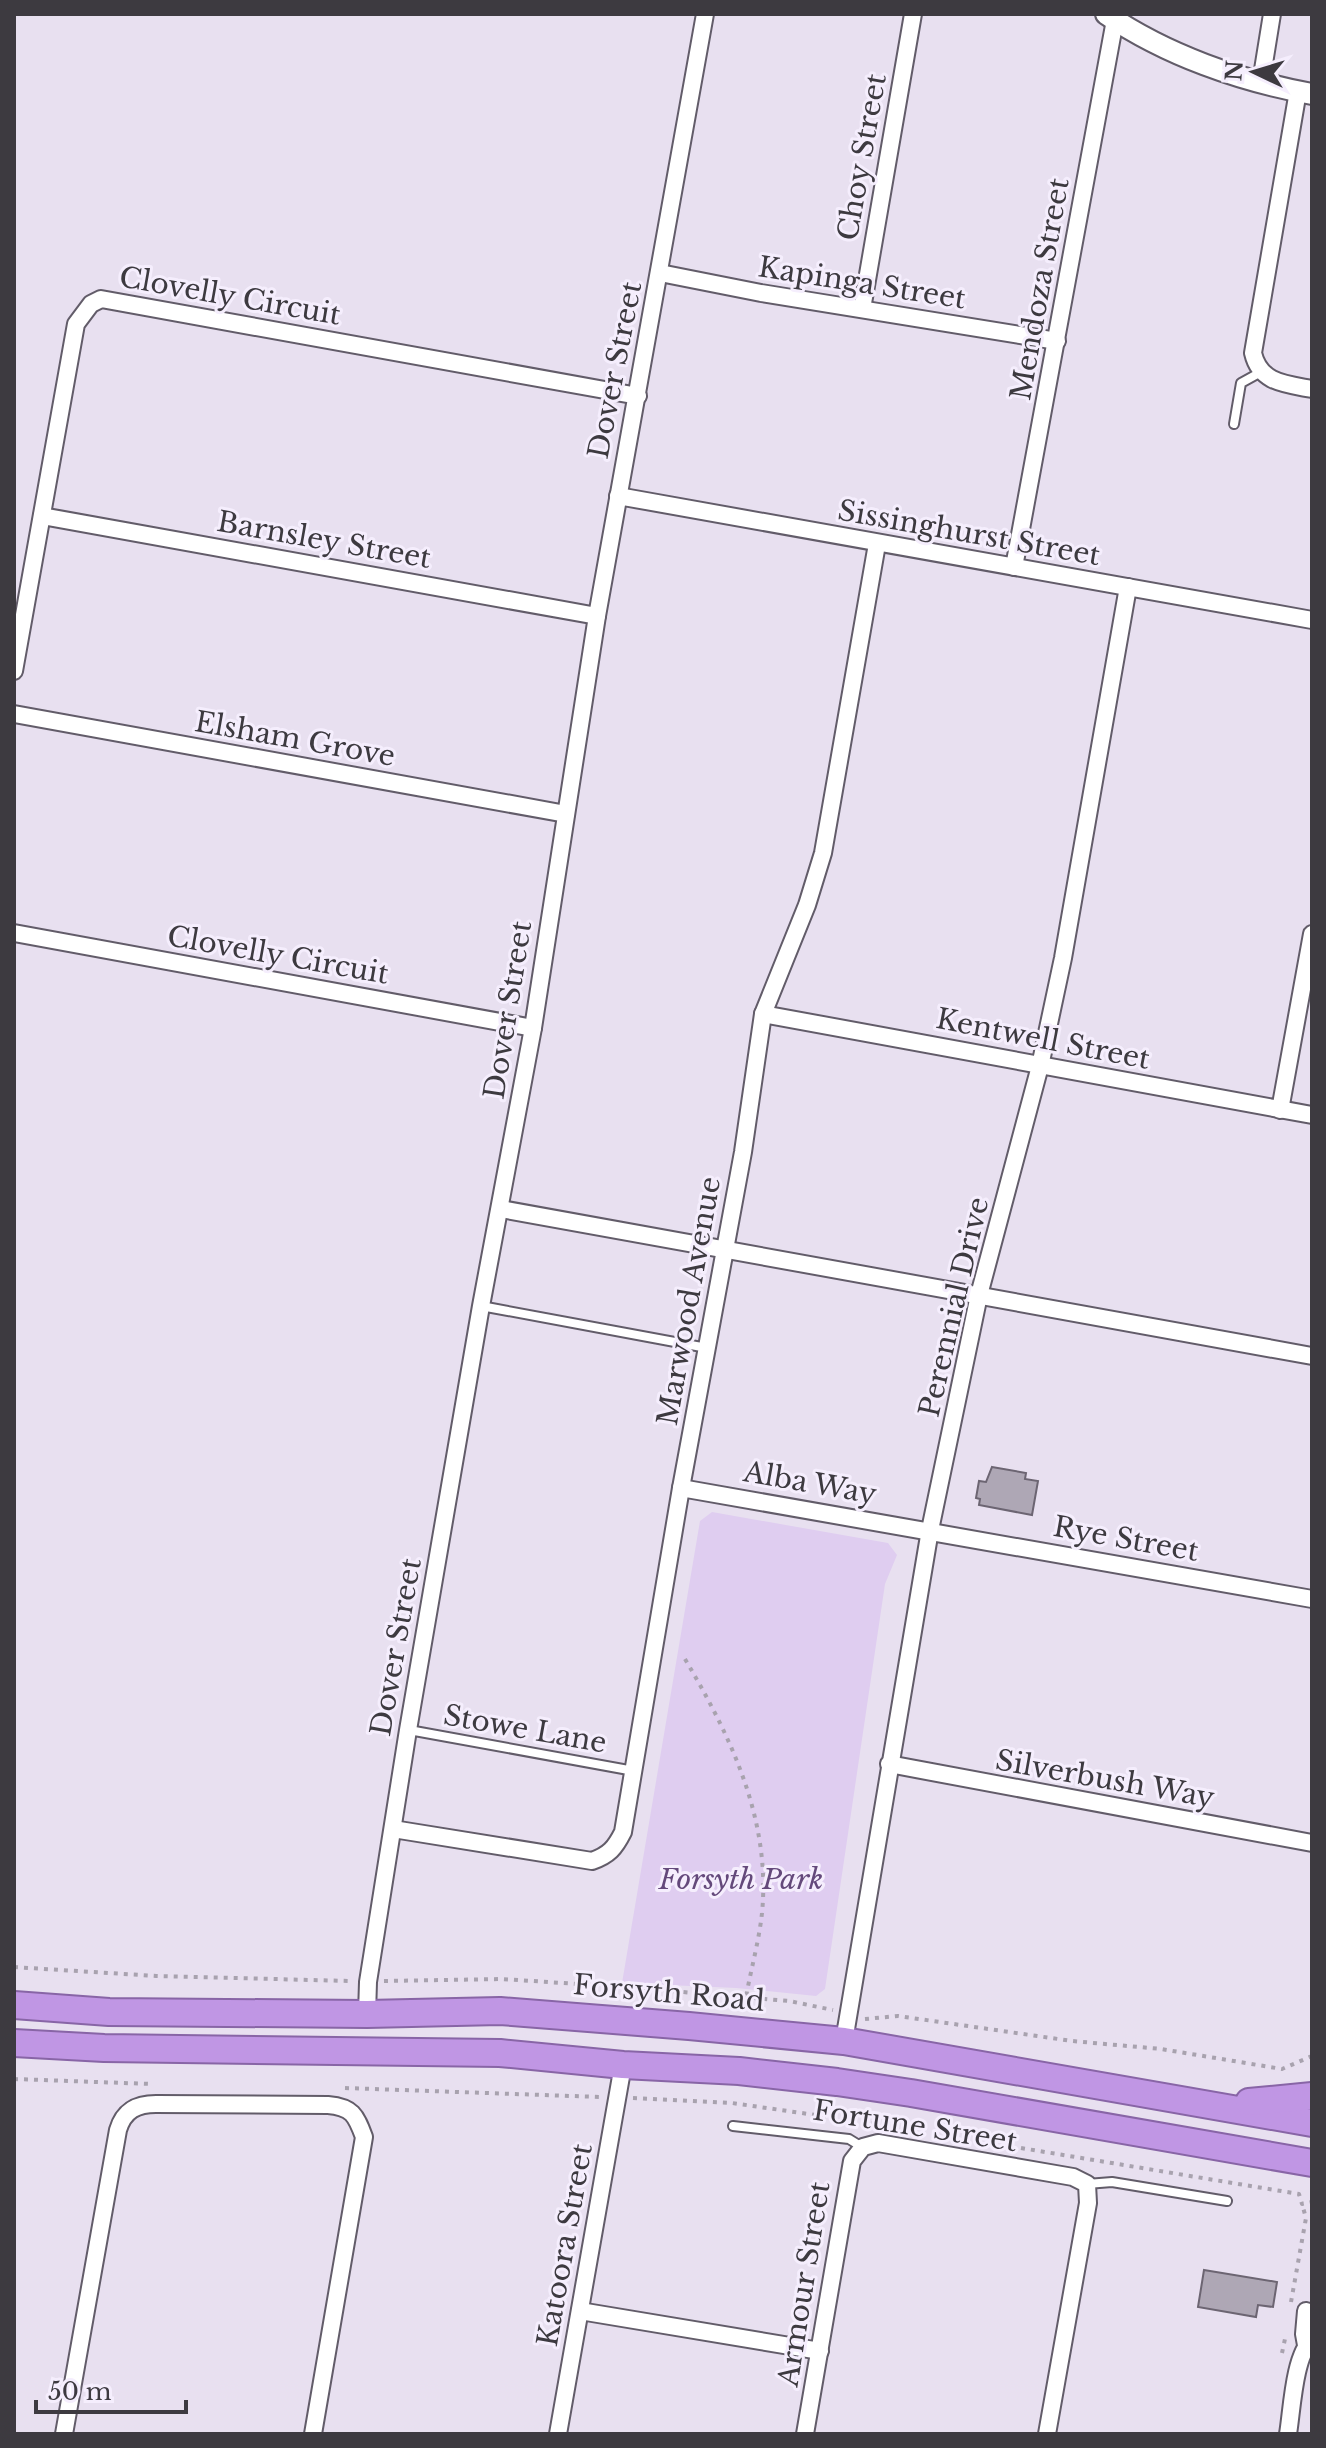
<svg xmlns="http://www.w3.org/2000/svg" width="1326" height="2448" font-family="'Libre Baskerville',serif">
  <rect width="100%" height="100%" fill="#e8e0f0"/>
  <path fill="#dfcdf0" d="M 712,1512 L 888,1543 L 897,1555 L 885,1584 L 825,1989 L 816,1996 L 736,1988 L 622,1983 L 700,1521 Z"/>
  <g fill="#aea7b5" stroke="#6c6572" stroke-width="2">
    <path d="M 992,1467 L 1026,1473 L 1025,1479 L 1038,1481 L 1032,1515 L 979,1505 L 980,1499 L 976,1498 L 979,1481 L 986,1482 Z"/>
    <path d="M 1204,2270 L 1277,2282 L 1273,2307 L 1258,2305 L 1256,2317 L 1198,2307 Z"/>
  </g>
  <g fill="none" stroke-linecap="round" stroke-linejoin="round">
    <defs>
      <g id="service">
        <path d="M 1234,424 L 1241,383 L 1261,372"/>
        <path d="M 481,1306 L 707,1348"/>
        <path d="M 409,1730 L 634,1771"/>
        <path d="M 733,2126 L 849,2139 L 862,2147"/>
        <path d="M 1087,2184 L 1112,2182 L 1227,2201"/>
      </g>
      <g id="minor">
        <path d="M 1261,82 L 1272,14"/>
        <path d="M 1298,91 L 1253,353 C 1260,383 1285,384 1312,389"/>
        <path d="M 660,273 L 761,293 L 1057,341"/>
        <path d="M 862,309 L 913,14"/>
        <path d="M 618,496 L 1312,620"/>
        <path d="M 42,516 L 597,616"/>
        <path d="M 1014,567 L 1115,20"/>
        <path d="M 14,671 L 76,324 L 91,304 L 101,299 L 638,396"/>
        <path d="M 14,714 L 566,814"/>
        <path d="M 14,933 L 533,1028"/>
        <path d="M 763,1014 L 1312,1115"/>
        <path d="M 1280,1110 L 1312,934"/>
        <path d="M 501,1209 L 1312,1356"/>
        <path d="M 681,1488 L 1312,1599"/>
        <path d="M 889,1764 L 1312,1843"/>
        <path d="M 393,1829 L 592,1861 C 609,1855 615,1848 623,1832 L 681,1488 L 743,1152 L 763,1014 L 807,905 L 823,853 L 877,544"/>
        <path d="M 367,2014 L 368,1982 L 408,1730 L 481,1306 L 533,1028 L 597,616 L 705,14"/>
        <path d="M 844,2041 L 930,1530 L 979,1295 L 1040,1066 L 1063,958 L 1128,587"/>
        <path d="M 580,2311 L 820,2351"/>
        <path d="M 1306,2345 L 1304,2334 L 1306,2311"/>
        <path d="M 64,2434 L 118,2130 C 124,2110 137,2104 156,2104 L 328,2105 C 352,2107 356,2115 364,2137 L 313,2434"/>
        <path d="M 558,2434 L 623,2065"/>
        <path d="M 805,2434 L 852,2161 L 863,2147 L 878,2143 L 1073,2177 L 1087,2184 L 1088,2203 L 1047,2434"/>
        <path d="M 1288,2434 C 1292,2410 1294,2355 1312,2340"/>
      </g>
      <path id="tertiary" d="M 1106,14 C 1166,55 1240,81 1312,94"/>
      <g id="trunk">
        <path d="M 14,2005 L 109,2012 L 367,2014 L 500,2011 L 689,2026 L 844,2041 L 1312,2123"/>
        <path d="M 14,2043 L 104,2048 L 500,2053 L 623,2065 L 739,2071 L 837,2082 L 911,2093 L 1312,2163"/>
        <path d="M 1249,2102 L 1312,2096"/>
      </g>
    </defs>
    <use href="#service" stroke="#625c69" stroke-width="12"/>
    <use href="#minor" stroke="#625c69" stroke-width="20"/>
    <use href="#tertiary" stroke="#625c69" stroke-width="24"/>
    <use href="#trunk" stroke="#8865a6" stroke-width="30"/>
    <g stroke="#a8a2ae" stroke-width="4" stroke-dasharray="4 6" stroke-linecap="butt">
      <path d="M 685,1659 C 731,1737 771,1820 762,1913 C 759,1941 751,1969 746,1997"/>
      <path d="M 14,1967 L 156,1976 L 351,1981"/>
      <path d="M 384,1981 L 502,1979 L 624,1987 L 789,2001 L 833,2010"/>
      <path d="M 865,2019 L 898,2016 L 1072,2041 L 1161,2049 L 1282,2069 L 1312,2056"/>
      <path d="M 14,2079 L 152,2084"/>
      <path d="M 345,2088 L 600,2097"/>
      <path d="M 633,2098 L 732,2103 L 878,2124"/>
      <path d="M 1021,2148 L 1299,2194 L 1302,2204 L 1312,2202"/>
      <path d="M 1291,2302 L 1306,2218 L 1302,2204"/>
      <path d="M 1282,2353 L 1286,2334"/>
    </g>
    <use href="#service" stroke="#fff" stroke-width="8"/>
    <use href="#minor" stroke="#fff" stroke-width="16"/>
    <use href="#tertiary" stroke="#fff" stroke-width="20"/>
    <use href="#trunk" stroke="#c096e4" stroke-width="26"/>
  </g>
  <g text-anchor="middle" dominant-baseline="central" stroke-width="6" stroke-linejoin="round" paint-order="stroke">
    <g font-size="28" fill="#3d3a40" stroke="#f5eefd">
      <text transform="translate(862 157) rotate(-80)">Choy Street</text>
      <text transform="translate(862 283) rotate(9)">Kapinga Street</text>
      <text transform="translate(1040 289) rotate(-80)">Mendoza Street</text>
      <text transform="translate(230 296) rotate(10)">Clovelly Circuit</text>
      <text transform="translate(615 370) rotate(-79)">Dover Street</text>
      <text transform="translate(969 533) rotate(10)">Sissinghurst Street</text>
      <text transform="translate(324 540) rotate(10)">Barnsley Street</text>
      <text transform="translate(295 739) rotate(10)">Elsham Grove</text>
      <text transform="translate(278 955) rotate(10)">Clovelly Circuit</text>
      <text transform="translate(508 1010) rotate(-81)">Dover Street</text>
      <text transform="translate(1043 1039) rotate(11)">Kentwell Street</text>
      <text transform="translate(689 1301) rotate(-80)">Marwood Avenue</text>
      <text transform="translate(954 1307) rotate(-77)">Perennial Drive</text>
      <text transform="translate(810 1483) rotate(10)">Alba Way</text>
      <text transform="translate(1126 1539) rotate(10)">Rye Street</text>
      <text transform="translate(396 1647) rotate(-80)">Dover Street</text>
      <text transform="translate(525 1729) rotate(10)">Stowe Lane</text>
      <text transform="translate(1105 1779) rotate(10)">Silverbush Way</text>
      <text transform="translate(669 1993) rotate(5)">Forsyth Road</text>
      <text transform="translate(915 2126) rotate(9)">Fortune Street</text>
      <text transform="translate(565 2245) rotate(-80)">Katoora Street</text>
      <text transform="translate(804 2284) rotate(-81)">Armour Street</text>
    </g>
    <g font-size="28" font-style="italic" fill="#64497b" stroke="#f5eefd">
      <text x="741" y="1879">Forsyth Park</text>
    </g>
  </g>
  <rect width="1326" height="2448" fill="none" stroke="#3d3a40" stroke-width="32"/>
  <g transform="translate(1254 72) rotate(274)" stroke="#f5eefd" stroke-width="6" paint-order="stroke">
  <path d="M0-6L14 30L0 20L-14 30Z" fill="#3d3a40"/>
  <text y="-12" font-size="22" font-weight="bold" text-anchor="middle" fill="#3d3a40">N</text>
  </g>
  <path d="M36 2400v12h150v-12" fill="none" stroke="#3d3a40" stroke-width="4"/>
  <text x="48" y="2400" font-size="24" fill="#3d3a40" stroke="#f5eefd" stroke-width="6" paint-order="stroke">50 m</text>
</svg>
